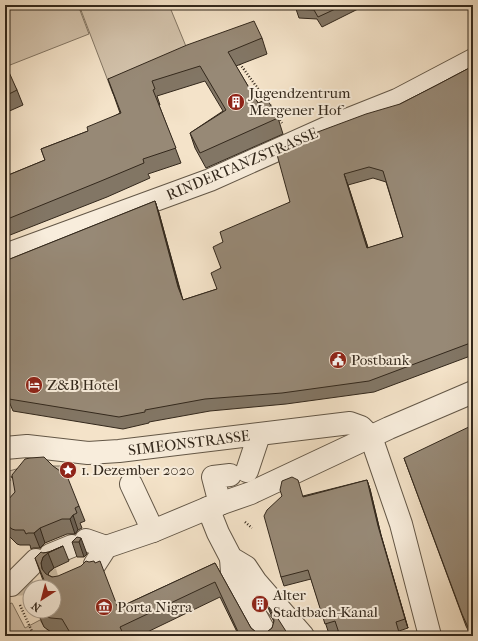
<svg xmlns="http://www.w3.org/2000/svg" width="478" height="641" font-family="'IM FELL French Canon',serif">
  <rect width="100%" height="100%" fill="#f4e3c9"/>
  <filter id="stains"><feTurbulence type="fractalNoise" baseFrequency=".005" numOctaves="4"/><feColorMatrix values="0 0 0 0 .2 0 0 0 0 .09 0 0 0 0 .02 0 0 0 .5 -.17"/></filter>
  <radialGradient id="worn" r=".72"><stop offset=".6" stop-color="#630" stop-opacity="0"/><stop offset="1" stop-color="#630" stop-opacity=".3"/></radialGradient>
  <g fill="#d3c3ac" stroke="#837664">
    <path d="M 5,5 L 78,5 L 89,34 L 5,67 Z"/>
    <path d="M 79,5 L 169,5 L 192,61 L 113,94 Z"/>
    <path d="M 40,463 L 46,466 L 62,466 L 66,477 L 5,516 L 5,472 Z"/>
    <path d="M 12,603 L 25,628 L 40,620 C 43,625 45,629 51,632 L 66,631 L 69,636 L 5,636 L 5,605 Z"/>
  </g>
  <g fill="none" stroke-linecap="round" stroke-linejoin="round">
    <path stroke="#cdbea6" stroke-width="22" stroke-dasharray="22 11" stroke-linecap="butt" d="M 11,585 L 45,583 L 59,579"/>
    <defs>
      <g id="minor">
        <path d="M 5,255 L 210,180 L 324,129 L 397,100 L 473,60"/>
        <path d="M 5,448 L 27,446 L 88,453 L 119,451 L 350,423 L 361,427 L 371,437 L 401,524 L 430,636"/>
        <path d="M 247,471 L 259,435"/>
        <path d="M 131,484 L 153,531"/>
        <path d="M 255,491 L 389,428 L 473,392"/>
        <path d="M 220,504 L 213,477 L 230,475"/>
        <path d="M 208,508 L 218,533 L 231,558 L 246,567 L 256,582 L 303,636"/>
        <path d="M 86,540 L 106,547"/>
        <path d="M 50,555 L 72,546"/>
        <path d="M 231,558 L 232,573 L 267,636"/>
        <path d="M 95,564 L 106,547 L 153,531 L 208,508 L 251,493"/>
        <path d="M 11,585 L 36,560"/>
      </g>
    </defs>
    <use href="#minor" stroke="#635747" stroke-width="24"/>
    <g stroke="#33281c" stroke-width="2.5" stroke-dasharray="1 2" stroke-linecap="butt">
      <path d="M 240,64 L 267,101"/>
      <path d="M 270,105 L 282,123"/>
      <path d="M 5,484 L 12,477 L 15,475"/>
      <path d="M 245,522 L 252,528"/>
      <path d="M 5,547 L 8,555"/>
      <path d="M 20,605 L 34,636"/>
    </g>
    <use href="#minor" stroke="#f8eddc" stroke-width="22"/>
  </g>
  <g fill="#827665" stroke="#33281c" fill-rule="evenodd">
    <path d="M 299,5 L 366,5 L 322,27 L 317,19 L 299,18 L 296,9 Z"/>
    <path d="M 262,38 L 267,54 L 236,66 L 258,103 L 278,118 L 283,134 L 206,168 L 195,148 L 190,133 L 223,111 L 205,81 L 157,96 L 160,105 L 159,105 L 181,163 L 148,174 L 150,178 L 107,197 L 5,237 L 5,175 L 6,174 L 6,176 L 45,160 L 41,149 L 88,131 L 120,113 L 108,79 Z"/>
    <path d="M 473,66 L 473,355 L 374,392 L 286,404 L 210,411 L 149,422 L 149,423 L 123,429 L 13,411 L 5,392 L 5,261 L 155,201 L 159,213 L 183,300 L 217,289 L 221,268 L 223,242 L 290,202 L 400,104 L 437,85 ZM 373,178 L 386,182 L 403,237 L 368,248 L 348,185 Z"/>
    <path d="M 5,72 L 17,90 L 23,105 L 5,113 Z"/>
    <path d="M 404,458 L 473,636 L 471,636 L 466,626 Z"/>
    <path d="M 367,480 L 370,489 L 381,535 L 408,628 L 399,631 L 400,636 L 340,636 L 338,631 L 329,634 L 311,579 L 284,586 L 281,577 L 303,496 Z"/>
    <path d="M 5,504 L 79,506 L 85,521 L 80,523 L 82,528 L 78,530 L 75,534 L 67,534 L 45,543 L 40,548 L 33,548 L 31,549 L 30,545 L 20,545 L 17,544 L 9,536 L 5,524 Z"/>
    <path d="M 77,537 L 87,554 L 84,557 L 77,557 L 72,542 Z"/>
    <path d="M 63,546 L 69,561 L 54,568 L 49,572 L 48,575 L 118,608 L 215,563 L 251,628 L 256,632 L 261,634 L 267,632 L 272,628 L 274,622 L 267,605 L 289,636 L 239,636 L 220,597 L 139,636 L 69,636 L 68,633 L 56,633 L 51,632 L 44,627 L 37,611 L 54,611 L 35,558 L 43,553 L 49,552 Z"/>
  </g>
  <g fill="#6a6053" stroke="#33281c">
    <path d="M 344,174 L 348,185 L 372,260 L 367,248 Z"/>
    <path d="M 155,201 L 159,213 L 182,298 L 178,287 Z"/>
    <path d="M 367,480 L 370,489 L 381,535 L 408,628 L 405,619 L 378,526 Z"/>
    <path d="M 73,515 L 78,530 L 75,534 L 70,519 Z"/>
    <path d="M 40,528 L 45,543 L 40,548 L 34,533 Z"/>
    <path d="M 81,538 L 87,554 L 84,557 L 79,542 Z"/>
    <path d="M 48,553 L 54,568 L 49,572 L 47,578 L 42,569 L 41,563 L 43,557 Z"/>
  </g>
  <g fill="#978976" stroke="#33281c" fill-rule="evenodd">
    <path d="M 299,5 L 344,5 L 318,17 L 314,10 L 296,9 Z"/>
    <path d="M 254,21 L 262,38 L 228,52 L 258,103 L 267,99 L 278,118 L 200,153 L 190,133 L 226,110 L 200,66 L 152,81 L 155,89 L 153,90 L 176,148 L 143,159 L 144,163 L 101,181 L 5,220 L 5,175 L 6,174 L 6,176 L 45,160 L 41,149 L 88,131 L 87,127 L 121,113 L 108,79 L 187,45 Z"/>
    <path d="M 473,66 L 473,342 L 369,381 L 282,393 L 205,399 L 145,410 L 145,412 L 119,417 L 9,399 L 5,390 L 5,261 L 155,201 L 178,287 L 183,300 L 217,289 L 211,273 L 221,268 L 213,247 L 223,242 L 220,232 L 290,202 L 276,151 L 315,133 L 366,114 L 400,104 L 437,85 ZM 369,167 L 383,171 L 403,237 L 367,248 L 344,174 Z"/>
    <path d="M 8,70 L 17,90 L 5,96 L 5,72 Z"/>
    <path d="M 473,425 L 473,636 L 472,636 L 462,614 L 404,458 Z"/>
    <path d="M 44,457 L 53,466 L 67,476 L 79,506 L 75,508 L 77,513 L 73,515 L 70,519 L 62,519 L 40,528 L 34,533 L 28,533 L 26,534 L 24,530 L 15,530 L 12,529 L 7,525 L 5,522 L 5,504 L 7,501 L 15,492 L 12,475 L 25,459 L 30,458 Z"/>
    <path d="M 292,477 L 298,480 L 303,497 L 367,480 L 378,526 L 405,619 L 396,622 L 400,636 L 340,636 L 335,621 L 325,624 L 308,570 L 281,577 L 264,516 L 267,510 L 282,496 L 280,490 L 282,481 Z"/>
    <path d="M 77,537 L 81,538 L 79,542 L 72,542 Z"/>
    <path d="M 63,546 L 48,553 L 43,557 L 41,563 L 42,569 L 46,574 L 52,577 L 58,576 L 81,566 L 86,561 L 89,562 L 94,561 L 95,563 L 100,561 L 118,608 L 215,563 L 251,628 L 256,632 L 261,634 L 267,632 L 272,628 L 274,621 L 273,615 L 267,605 L 275,614 L 289,636 L 240,636 L 215,582 L 120,627 L 124,636 L 72,636 L 62,619 L 51,618 L 46,617 L 38,611 L 54,611 L 54,587 L 39,587 L 44,580 L 35,558 L 41,552 L 43,553 L 49,552 Z"/>
  </g>
  <defs>
    <symbol id="building-disc" viewBox="-11 -11 22 22"><circle r="9.5" fill="#8f2418" stroke="#f8eddc"/><path d="M-4-6H4V6H1V3H-1V6H-4ZM-2.5-4.3h1.7v1.8h-1.7ZM.8-4.3h1.7v1.8H.8ZM-2.5-1h1.7V.8h-1.7ZM.8-1h1.7V.8H.8Z" fill="#fff"/></symbol>
    <symbol id="civic-disc" viewBox="-11 -11 22 22"><circle r="9.5" fill="#8f2418" stroke="#f8eddc"/><path d="M-.6-6.5H3V-4.5H.6V-3L4-1V1h2V6H-6V1h2V-1L-.6-3ZM-1.2 2.5V6h2.4V2.5Z" fill="#fff"/></symbol>
    <symbol id="hotel-disc" viewBox="-11 -11 22 22"><circle r="9.5" fill="#8f2418" stroke="#f8eddc"/><path d="M-6-4.5h1.5V1H6V5H4.5V3h-9V5H-6ZM-4 0a1.8 1.8 0 1 1 3.6 0ZM.5 0V-2.5h3Q6-2.5 6 0Z" fill="#fff"/></symbol>
    <symbol id="sight-disc" viewBox="-11 -11 22 22"><circle r="9.5" fill="#8f2418" stroke="#f8eddc"/><path d="M0-6L1.8-2.2L6-1.7L2.9 1.2L3.7 5.4L0 3.3L-3.7 5.4L-2.9 1.2L-6-1.7L-1.8-2.2Z" fill="#fff"/></symbol>
    <symbol id="museum-disc" viewBox="-11 -11 22 22"><circle r="9.5" fill="#8f2418" stroke="#f8eddc"/><path d="M0-6L6-3V-2H-6V-3ZM-5-1h2V3h-2ZM-1-1h2V3h-2ZM3-1h2V3H3ZM-6 4H6V6H-6Z" fill="#fff"/></symbol>
  </defs>
  <g fill-rule="evenodd">
    <use href="#building-disc" x="226" y="92" width="20" height="20"/>
    <use href="#civic-disc" x="328" y="350" width="20" height="20"/>
    <use href="#hotel-disc" x="24" y="375" width="20" height="20"/>
    <use href="#sight-disc" x="58" y="460" width="20" height="20"/>
    <use href="#building-disc" x="250" y="594" width="20" height="20"/>
    <use href="#museum-disc" x="94" y="597" width="20" height="20"/>
  </g>
  <g text-anchor="middle" dominant-baseline="central" stroke-width="4" stroke-linejoin="round" paint-order="stroke">
    <g font-size="15" fill="#33281c" stroke="#f8eddc" text-anchor="start">
      <text x="249" y="93">Jugendzentrum<tspan x="249" dy="17">Mergener Hof</tspan></text>
      <text x="351" y="360">Postbank</text>
      <text x="47" y="385">Z&amp;B Hotel</text>
      <text x="81" y="470">1. Dezember 2020</text>
      <text x="273" y="595">Alter<tspan x="273" dy="17">Stadtbach-Kanal</tspan></text>
      <text x="117" y="607">Porta Nigra</text>
    </g>
    <g font-size="15" fill="#33281c" stroke="#f8eddc">
      <text transform="translate(242 164) rotate(-23)">RINDERTANZSTRASSE</text>
      <text transform="translate(189 443) rotate(-7)">SIMEONSTRASSE</text>
    </g>
  </g>
  <rect width="478" height="641" fill="none" stroke="#f4e3c9" stroke-width="20"/>
  <rect x="6" y="6" width="466" height="629" fill="none" stroke="#33281c" stroke-width="2"/>
  <rect x="10" y="10" width="458" height="621" fill="none" stroke="#33281c"/>
  <g transform="translate(42 599) rotate(216)"><circle r="19" fill="#f8eddc" stroke="#a99e8f"/>
  <path d="M0-3L7 15L0 10L-7 15Z" fill="#8f2418"/>
  <text y="-6" font-size="11" font-weight="bold" text-anchor="middle" fill="#33281c">N</text>
  </g>
  <rect width="100%" height="100%" filter="url(#stains)"/>
  <rect width="100%" height="100%" fill="url(#worn)"/>
</svg>
